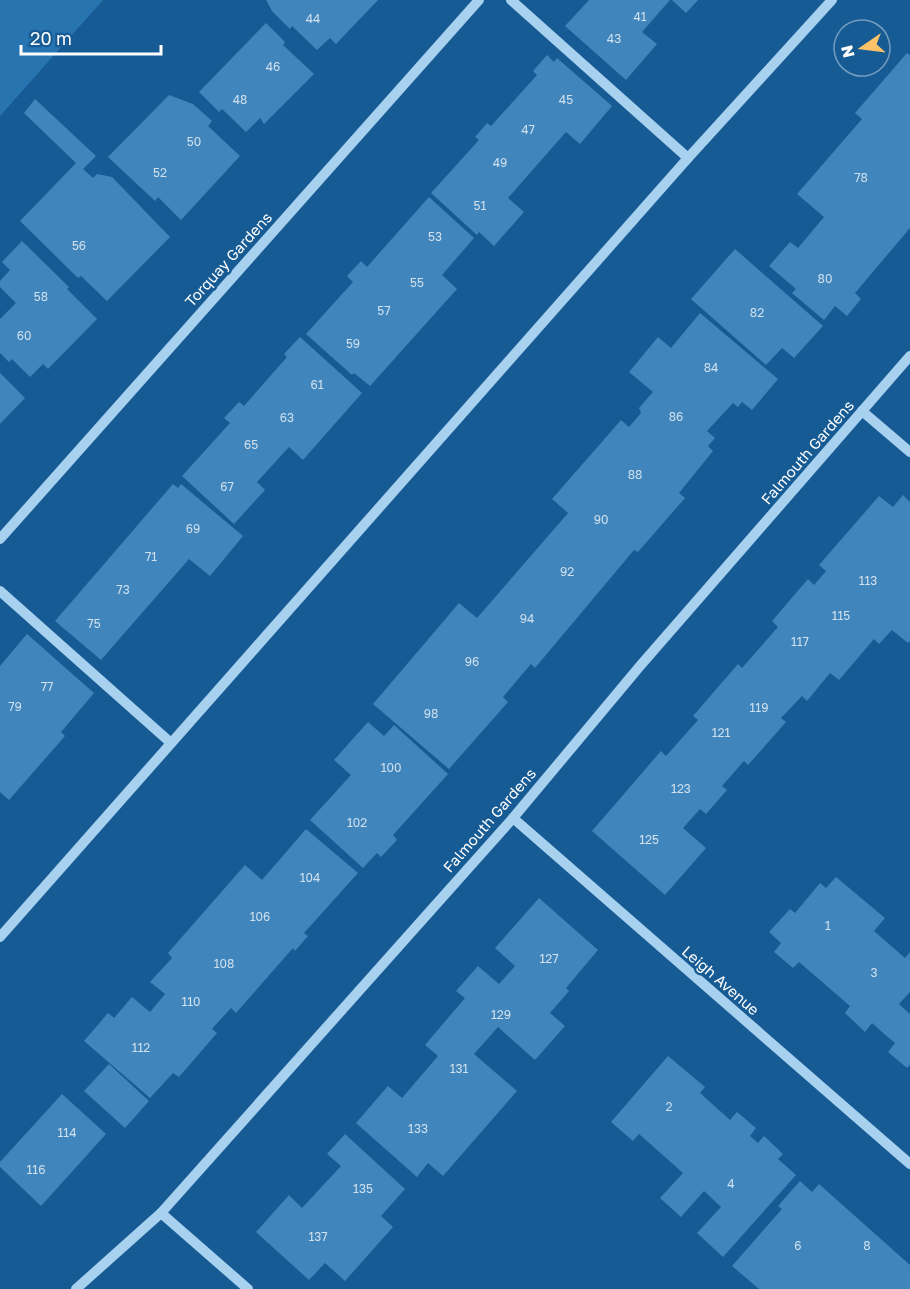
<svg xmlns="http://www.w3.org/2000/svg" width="910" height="1289" font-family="'Golos Text',sans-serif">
  <rect width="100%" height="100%" fill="#175b94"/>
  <path fill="#2774b0" d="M 0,0 L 103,0 L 0,116 Z"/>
  <g fill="#4085bb">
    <path d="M 266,0 L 378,0 L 336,44 L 330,38 L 317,50 L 292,26 L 290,29 L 272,11 Z"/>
    <path d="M 589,0 L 670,0 L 642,32 L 657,44 L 626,80 L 565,26 Z"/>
    <path d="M 672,0 L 698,0 L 686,13 Z"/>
    <path d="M 266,23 L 285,42 L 283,45 L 314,74 L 264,124 L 260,118 L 246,132 L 222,109 L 219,112 L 199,92 Z"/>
    <path d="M 907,53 L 910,55 L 910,228 L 855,293 L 861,299 L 847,316 L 835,306 L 824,320 L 792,293 L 796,289 L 769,266 L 790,242 L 798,248 L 824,217 L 797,194 L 862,119 L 855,113 Z"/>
    <path d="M 547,55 L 554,62 L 557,58 L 612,106 L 580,144 L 566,132 L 508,198 L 524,212 L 494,246 L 479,232 L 477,235 L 431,193 L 479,140 L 475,137 L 487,123 L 491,126 L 537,75 L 533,71 Z"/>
    <path d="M 169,95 L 193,104 L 212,121 L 208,126 L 240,156 L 181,220 L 158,197 L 155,201 L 108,157 Z"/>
    <path d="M 35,99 L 96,156 L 83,169 L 93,178 L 97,174 L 112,177 L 170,237 L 107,301 L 81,276 L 78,278 L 20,221 L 76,163 L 24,113 Z"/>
    <path d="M 429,197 L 474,238 L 442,275 L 457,289 L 370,386 L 354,373 L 352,375 L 306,334 L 353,282 L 347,276 L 361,261 L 367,267 Z"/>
    <path d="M 22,241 L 69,287 L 67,289 L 97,319 L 48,369 L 43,364 L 30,377 L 12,359 L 9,362 L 0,353 L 0,319 L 16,303 L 0,287 L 0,281 L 10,270 L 2,262 Z"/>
    <path d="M 735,249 L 823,326 L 794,358 L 782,348 L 766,365 L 691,299 Z"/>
    <path d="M 700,313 L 778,379 L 752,410 L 742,402 L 738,407 L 733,403 L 707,431 L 715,438 L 708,446 L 713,451 L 679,493 L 685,498 L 638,552 L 634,550 L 535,668 L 531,664 L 503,697 L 508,702 L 449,769 L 373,704 L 459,603 L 477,618 L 568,513 L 552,499 L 621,420 L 629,427 L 641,413 L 639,408 L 653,392 L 629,372 L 658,337 L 671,348 Z"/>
    <path d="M 300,337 L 362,393 L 303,460 L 289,447 L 257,482 L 265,490 L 234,524 L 182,476 L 230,423 L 224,418 L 239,402 L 244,406 L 287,357 L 284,354 Z"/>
    <path d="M 0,373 L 25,398 L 0,424 Z"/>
    <path d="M 173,484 L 178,488 L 181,484 L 243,536 L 210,576 L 189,559 L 101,660 L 55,621 Z"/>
    <path d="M 903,495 L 910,502 L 910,641 L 908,643 L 892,630 L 879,644 L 874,639 L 839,680 L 830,673 L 807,701 L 802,696 L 781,718 L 786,722 L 748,765 L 744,761 L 722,786 L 727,790 L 706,814 L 700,809 L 683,828 L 706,848 L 665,895 L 592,831 L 661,751 L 666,756 L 698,720 L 693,716 L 738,664 L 742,668 L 778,627 L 772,621 L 808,579 L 814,585 L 826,571 L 819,565 L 879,496 L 893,507 Z"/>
    <path d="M 27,634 L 94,693 L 61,732 L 65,736 L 9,800 L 0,792 L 0,666 Z"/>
    <path d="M 368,722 L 384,736 L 394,725 L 448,774 L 393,835 L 397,840 L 381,857 L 377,853 L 363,868 L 310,820 L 351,775 L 334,760 Z"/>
    <path d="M 306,829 L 358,873 L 304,933 L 308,936 L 295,951 L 293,948 L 236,1013 L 231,1008 L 212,1029 L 217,1033 L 179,1077 L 173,1073 L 150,1098 L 84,1041 L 108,1013 L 114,1018 L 132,997 L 150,1012 L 165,994 L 150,982 L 172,958 L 168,953 L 245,865 L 262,880 Z"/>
    <path d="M 836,877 L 885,918 L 874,931 L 905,958 L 910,952 L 910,992 L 899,1004 L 910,1014 L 910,1065 L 907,1068 L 888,1052 L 895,1043 L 882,1032 L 872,1023 L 865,1032 L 845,1013 L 850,1006 L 799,962 L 793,968 L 774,952 L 781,943 L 769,932 L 790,909 L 795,913 L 820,883 L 826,888 Z"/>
    <path d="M 539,898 L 598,950 L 566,988 L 569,991 L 550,1013 L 565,1026 L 535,1060 L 498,1027 L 474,1054 L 517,1091 L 443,1176 L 428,1163 L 417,1177 L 356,1123 L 388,1086 L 402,1098 L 438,1056 L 425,1045 L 465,998 L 456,991 L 478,966 L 499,984 L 515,966 L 495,948 Z"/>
    <path d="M 668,1056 L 705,1087 L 700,1093 L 730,1120 L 737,1112 L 756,1128 L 750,1136 L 758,1143 L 764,1136 L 783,1154 L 778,1159 L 796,1175 L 723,1257 L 697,1233 L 721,1207 L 704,1191 L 681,1217 L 660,1198 L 683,1173 L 639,1134 L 633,1141 L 611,1122 Z"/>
    <path d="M 109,1064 L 149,1101 L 125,1128 L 84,1091 Z"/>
    <path d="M 62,1094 L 106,1134 L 41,1206 L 0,1167 L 0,1162 Z"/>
    <path d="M 345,1134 L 405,1189 L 381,1216 L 393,1227 L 345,1281 L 325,1263 L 309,1280 L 256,1232 L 289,1195 L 302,1208 L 341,1166 L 327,1154 Z"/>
    <path d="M 800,1181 L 812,1192 L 819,1184 L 910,1265 L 910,1289 L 759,1289 L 732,1266 L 782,1209 L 778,1206 Z"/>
  </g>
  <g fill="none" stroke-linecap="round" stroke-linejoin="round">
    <g stroke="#a8d1f0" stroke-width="10">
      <path d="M 511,0 L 688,158"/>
      <path d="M 862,411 L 910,452"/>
      <path d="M 0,539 L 479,0"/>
      <path d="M 0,591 L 171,743"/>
      <path d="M 513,818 L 910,1164"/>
      <path d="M 0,937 L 688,158 L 832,0"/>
      <path d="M 161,1213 L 248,1289"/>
      <path d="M 76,1289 L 161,1213 L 513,818 L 640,666 L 910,356"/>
    </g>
  </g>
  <g text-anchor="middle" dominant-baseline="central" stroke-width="5" stroke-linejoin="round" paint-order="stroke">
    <g font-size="12" fill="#cfe0ee">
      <text x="640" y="16">41</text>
      <text x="313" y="18">44</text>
      <text x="614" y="38">43</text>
      <text x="273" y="66">46</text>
      <text x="240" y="99">48</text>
      <text x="566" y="99">45</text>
      <text x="528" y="129">47</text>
      <text x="194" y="141">50</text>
      <text x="500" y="162">49</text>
      <text x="160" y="172">52</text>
      <text x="861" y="177">78</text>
      <text x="480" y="205">51</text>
      <text x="435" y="236">53</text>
      <text x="79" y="245">56</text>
      <text x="825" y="278">80</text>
      <text x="417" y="282">55</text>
      <text x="41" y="296">58</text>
      <text x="384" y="310">57</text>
      <text x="757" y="312">82</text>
      <text x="24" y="335">60</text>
      <text x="353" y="343">59</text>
      <text x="711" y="367">84</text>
      <text x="317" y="384">61</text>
      <text x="676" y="416">86</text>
      <text x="287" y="417">63</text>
      <text x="251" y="444">65</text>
      <text x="635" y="474">88</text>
      <text x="227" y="486">67</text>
      <text x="601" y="519">90</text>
      <text x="193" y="528">69</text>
      <text x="151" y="556">71</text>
      <text x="567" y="571">92</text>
      <text x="868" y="580">113</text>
      <text x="123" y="589">73</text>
      <text x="841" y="615">115</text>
      <text x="527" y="618">94</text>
      <text x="94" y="623">75</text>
      <text x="800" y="641">117</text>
      <text x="472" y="661">96</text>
      <text x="47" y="686">77</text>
      <text x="15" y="706">79</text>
      <text x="759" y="707">119</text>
      <text x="431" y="713">98</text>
      <text x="721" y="732">121</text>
      <text x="391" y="767">100</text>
      <text x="681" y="788">123</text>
      <text x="357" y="822">102</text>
      <text x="649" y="839">125</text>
      <text x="310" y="877">104</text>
      <text x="260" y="916">106</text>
      <text x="828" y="925">1</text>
      <text x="549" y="958">127</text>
      <text x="224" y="963">108</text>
      <text x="874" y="972">3</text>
      <text x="191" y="1001">110</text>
      <text x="501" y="1014">129</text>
      <text x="141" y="1047">112</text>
      <text x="459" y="1068">131</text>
      <text x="669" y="1106">2</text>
      <text x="418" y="1128">133</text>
      <text x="67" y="1132">114</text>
      <text x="36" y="1169">116</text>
      <text x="731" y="1183">4</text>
      <text x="363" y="1188">135</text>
      <text x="318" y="1236">137</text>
      <text x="798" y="1245">6</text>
      <text x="867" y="1245">8</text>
    </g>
    <g font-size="15" fill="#fff" stroke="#175b94">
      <text transform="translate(228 259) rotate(-48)">Torquay Gardens</text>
      <text transform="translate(807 452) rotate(-49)">Falmouth Gardens</text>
      <text transform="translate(489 820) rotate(-49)">Falmouth Gardens</text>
      <text transform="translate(721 980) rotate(41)">Leigh Avenue</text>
    </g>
  </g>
  <g transform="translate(862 48) rotate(256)"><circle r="28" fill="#175b94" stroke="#749dbf" stroke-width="1.5"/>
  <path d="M0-4.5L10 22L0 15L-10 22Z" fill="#ffc267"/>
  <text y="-9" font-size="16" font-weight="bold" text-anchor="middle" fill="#ffffff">N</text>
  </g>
  <path d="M21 45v9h140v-9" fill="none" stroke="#ffffff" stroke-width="3"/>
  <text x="30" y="45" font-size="18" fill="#ffffff" stroke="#175b94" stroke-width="4.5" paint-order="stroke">20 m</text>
</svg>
